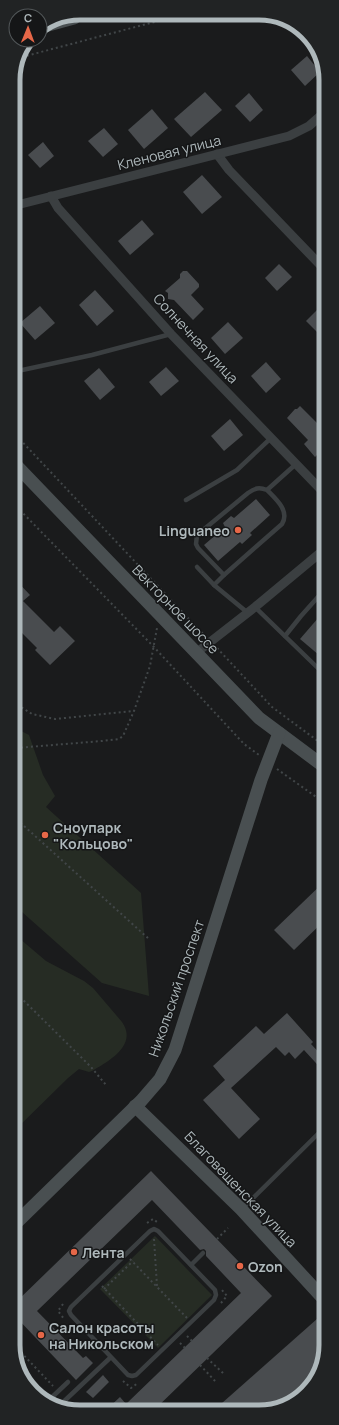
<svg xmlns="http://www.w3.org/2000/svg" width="339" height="1425" font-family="Manrope,sans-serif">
  <rect width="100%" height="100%" fill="#1a1b1c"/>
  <g fill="#262c24">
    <path d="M 13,727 L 29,735 L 43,775 L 55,796 L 46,807 L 141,893 L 149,996 L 102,983 L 13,904 Z"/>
    <path d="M 13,933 L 46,961 L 84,981 L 93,988 L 122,1022 C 138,1045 109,1061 92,1071 L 89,1072 L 79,1069 L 68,1078 L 14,1131 Z"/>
    <path d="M 155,1236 L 212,1295 L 158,1348 L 100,1289 Z"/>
  </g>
  <g fill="#494c4f">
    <path d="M 307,56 L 320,72 L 305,86 L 291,70 Z"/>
    <path d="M 205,92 L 222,110 L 191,137 L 174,119 Z"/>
    <path d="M 249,93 L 263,110 L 250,122 L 235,106 Z"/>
    <path d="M 152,109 L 168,128 L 144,149 L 128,130 Z"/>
    <path d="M 104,128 L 118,144 L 103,157 L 88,141 Z"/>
    <path d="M 43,142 L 54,156 L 40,168 L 28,155 Z"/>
    <path d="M 202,175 L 222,197 L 202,214 L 183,192 Z"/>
    <path d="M 142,220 L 154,234 L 130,255 L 118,241 Z"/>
    <path d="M 279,264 L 292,277 L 277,291 L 265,278 Z"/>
    <path d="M 183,271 L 187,271 L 199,284 L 199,287 L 191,295 L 204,309 L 193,320 L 174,300 L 168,299 L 168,293 L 165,291 L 180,278 L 180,274 Z"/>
    <path d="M 95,290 L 114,311 L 97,326 L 79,305 Z"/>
    <path d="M 40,306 L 55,323 L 35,340 L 20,323 Z"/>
    <path d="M 321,306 L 325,311 L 325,326 L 318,333 L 306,321 Z"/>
    <path d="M 228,322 L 243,338 L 225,354 L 211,338 Z"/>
    <path d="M 266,362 L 281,379 L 266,393 L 251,376 Z"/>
    <path d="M 166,367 L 179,381 L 161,396 L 149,382 Z"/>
    <path d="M 99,368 L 115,387 L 100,400 L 84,381 Z"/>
    <path d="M 300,406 L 318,424 L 317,427 L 326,436 L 326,462 L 318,454 L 315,457 L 304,444 L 308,440 L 287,418 L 295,409 L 297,409 Z"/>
    <path d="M 230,419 L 243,435 L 224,451 L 211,436 Z"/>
    <path d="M 256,499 L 270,515 L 250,533 L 252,535 L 242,544 L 240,542 L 218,561 L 204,545 L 225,527 L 223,523 L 231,516 L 234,518 Z"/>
    <path d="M 13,577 L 30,595 L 23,601 L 54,632 L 60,626 L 75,641 L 50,665 L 35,650 L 37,648 L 13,624 Z"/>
    <path d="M 319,617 L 326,623 L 326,661 L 300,639 Z"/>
    <path d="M 326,880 L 326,919 L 294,950 L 274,930 Z"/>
    <path d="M 287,1013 L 313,1042 L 311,1044 L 326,1060 L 326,1074 L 304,1050 L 295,1059 L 289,1052 L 285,1056 L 276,1047 L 231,1088 L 260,1119 L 239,1139 L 203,1100 L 225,1080 L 213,1066 L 256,1026 L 264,1034 Z"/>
    <path d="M 151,1171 L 272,1296 L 153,1411 L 105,1411 L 120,1397 L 126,1404 L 241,1293 L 206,1256 L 206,1251 L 204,1249 L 200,1250 L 152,1200 L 37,1311 L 83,1358 L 86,1356 L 93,1363 L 76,1380 L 14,1315 L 14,1304 Z"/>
    <path d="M 326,1311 L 326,1349 L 309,1389 L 268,1411 L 213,1411 Z"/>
    <path d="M 103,1375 L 109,1382 L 93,1398 L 86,1392 Z"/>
  </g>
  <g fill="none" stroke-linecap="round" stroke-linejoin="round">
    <g stroke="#414648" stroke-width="2" stroke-dasharray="2 3" stroke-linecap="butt">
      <path d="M 22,57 L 177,16"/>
      <path d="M 13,432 L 204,635"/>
      <path d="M 13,503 L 153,646 L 244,744 L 259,755"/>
      <path d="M 217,648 L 272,707 L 326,747"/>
      <path d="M 13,702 L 32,714 L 55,719 L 134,711"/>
      <path d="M 16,748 L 102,741 L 119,739 L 123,736 L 134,711 L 150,666 L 157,628"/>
      <path d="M 277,769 L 326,804"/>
      <path d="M 13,816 L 149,939"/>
      <path d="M 13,990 L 91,1067 L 106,1085"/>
      <path d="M 147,1223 L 153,1219 L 157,1222"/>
      <path d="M 154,1239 L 157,1286"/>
      <path d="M 217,1239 L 228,1228"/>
      <path d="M 130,1259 L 187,1318"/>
      <path d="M 102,1286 L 158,1345"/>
      <path d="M 104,1289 L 133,1261"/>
      <path d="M 221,1303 L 227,1296 L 222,1290"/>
      <path d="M 63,1304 L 58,1311 L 64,1319"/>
      <path d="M 187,1336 L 192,1341"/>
      <path d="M 180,1343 L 185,1348"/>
      <path d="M 14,1345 L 53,1386"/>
      <path d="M 207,1358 L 224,1374"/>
      <path d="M 200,1365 L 216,1382"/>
      <path d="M 123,1381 L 131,1388 L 138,1383"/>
      <path d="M 71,1403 L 78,1411"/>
    </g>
    <g stroke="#3b3f41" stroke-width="4.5">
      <path d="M 13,372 L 92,355 L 171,334"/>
      <path d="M 267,490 C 276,499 290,511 282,524 L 224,575 L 198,548 L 196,544 L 197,535 L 248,493 C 255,488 259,487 267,490 L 296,464"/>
      <path d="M 186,500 L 237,470 L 271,438"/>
      <path d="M 197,567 L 214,585"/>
      <path d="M 224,575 L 214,585 L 248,613"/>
      <path d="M 320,594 L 326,599"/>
      <path d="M 255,607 L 322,672"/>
      <path d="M 285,636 L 301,616 L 326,588"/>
      <path d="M 243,1208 L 326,1126"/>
      <path d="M 191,1265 L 203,1253"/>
      <path d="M 49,1400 L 68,1382"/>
      <path d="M 59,1406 L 111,1357 L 71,1315 L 69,1311 L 71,1307 L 150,1231 L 154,1229 L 158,1231 L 215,1290 L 216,1295 L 214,1300 L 136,1375 L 132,1376 L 128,1375 L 111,1357"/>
    </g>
    <g stroke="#3b3f41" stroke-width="9">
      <path d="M 217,154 L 229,170 L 325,270"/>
      <path d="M 51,196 L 58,208 L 171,334 L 326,495"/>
      <path d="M 13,206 L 289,136 L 309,126 L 325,112"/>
      <path d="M 196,653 L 255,607 L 326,548"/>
    </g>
    <g stroke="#494f51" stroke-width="13">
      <path d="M 41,27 L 74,18"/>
      <path d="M 13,462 L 259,718 L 326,768"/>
      <path d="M 135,1106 L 241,1209 L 321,1296"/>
      <path d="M 14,1225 L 141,1101 L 160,1079 L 175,1050 L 261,780 L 279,733"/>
    </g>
  </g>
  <g fill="#e66748" stroke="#151617" stroke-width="1.5">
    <circle cx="238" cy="530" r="4"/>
    <circle cx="45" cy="835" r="4"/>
    <circle cx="74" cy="1252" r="4"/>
    <circle cx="240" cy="1266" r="4"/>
    <circle cx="41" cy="1335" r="4"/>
  </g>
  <g text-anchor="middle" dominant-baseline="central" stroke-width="3" stroke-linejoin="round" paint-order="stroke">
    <g font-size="14" fill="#aeb8bb" stroke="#151617">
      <text transform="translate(169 152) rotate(-14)">Кленовая улица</text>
      <text transform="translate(196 338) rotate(47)">Солнечная улица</text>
      <text transform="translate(176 609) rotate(46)">Векторное шоссе</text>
      <text transform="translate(176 988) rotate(-71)">Никольский проспект</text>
      <text transform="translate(241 1189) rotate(46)">Благовещенская улица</text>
    </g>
    <g font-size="14" font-weight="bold" fill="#aeb8bb" stroke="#151617" text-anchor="start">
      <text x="230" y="530" text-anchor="end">Linguaneo</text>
      <text x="53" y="827">Сноупарк<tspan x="53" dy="16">"Кольцово"</tspan></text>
      <text x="82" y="1252">Лента</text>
      <text x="248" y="1266">Ozon</text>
      <text x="49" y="1327">Салон красоты<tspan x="49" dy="16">на Никольском</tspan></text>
    </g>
  </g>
  <path d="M0 0H339V1425H0ZM80 20H259A60 60 0 0 1 319 80V1345A60 60 0 0 1 259 1405H80A60 60 0 0 1 20 1345V80A60 60 0 0 1 80 20Z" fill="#212324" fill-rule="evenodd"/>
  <path fill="none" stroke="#aeb8bb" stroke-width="5" d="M80 20H259A60 60 0 0 1 319 80V1345A60 60 0 0 1 259 1405H80A60 60 0 0 1 20 1345V80A60 60 0 0 1 80 20Z"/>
  <g transform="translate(28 28) rotate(1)"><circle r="19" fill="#151617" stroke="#525759"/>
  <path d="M0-3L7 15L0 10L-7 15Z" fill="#e66748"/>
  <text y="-6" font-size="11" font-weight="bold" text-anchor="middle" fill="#aeb8bb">С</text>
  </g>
</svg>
